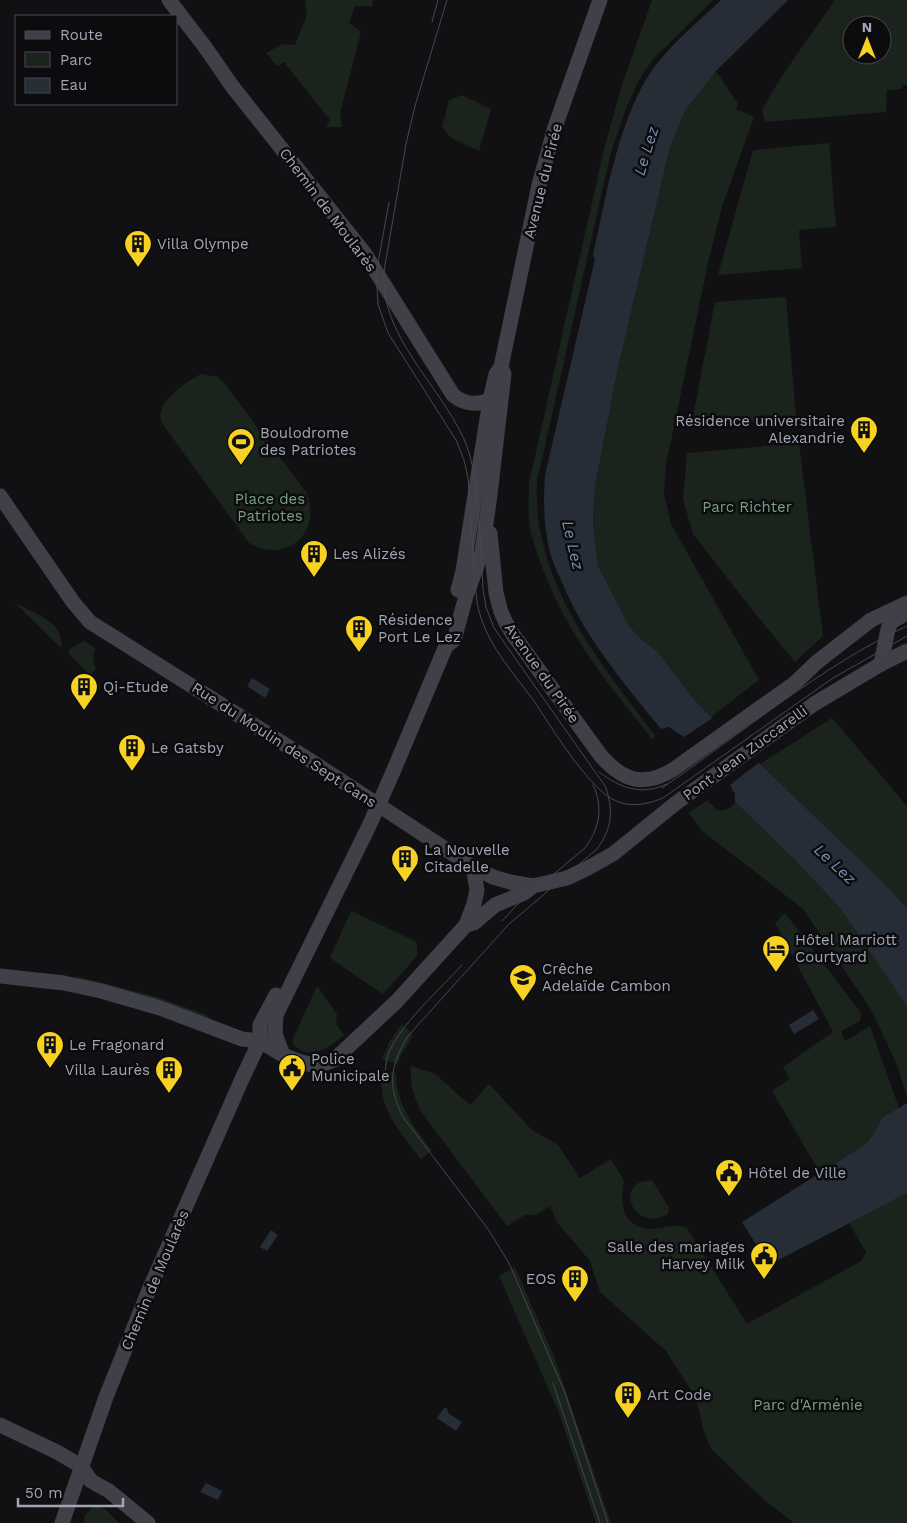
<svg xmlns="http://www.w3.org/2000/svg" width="907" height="1523" font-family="'Work Sans',sans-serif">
  <rect width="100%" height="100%" fill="#111113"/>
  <g fill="#1b231d" fill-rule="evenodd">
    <path d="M 305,0 L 372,0 L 373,6 L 355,6 L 349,23 L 361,32 L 340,113 L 342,127 L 326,127 L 330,120 L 284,62 L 277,66 L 266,53 L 282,44 L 295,45 L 307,15 Z"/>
    <path d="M 652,0 L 713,0 L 653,59 L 640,78 L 627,106 L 611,152 L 537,481 C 532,581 597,659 655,735 L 653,740 C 609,685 570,639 544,572 C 538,556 531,539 529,521 C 528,509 529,496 529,483 L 604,149 L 622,85 Z"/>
    <path d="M 835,0 L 907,0 L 907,85 L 903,85 L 902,89 L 887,90 L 886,112 L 765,122 L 762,109 L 784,73 ZM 852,25 L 882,25 L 882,55 L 852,55 Z"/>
    <path d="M 716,71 L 738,104 L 736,109 L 754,117 L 722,207 L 708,263 L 666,465 L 664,494 L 671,524 L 759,680 L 711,717 L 692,697 L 657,651 L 641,639 L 629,626 L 598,566 L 593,522 L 595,486 L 618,368 L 670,147 L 685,111 Z"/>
    <path d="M 462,95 L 491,109 L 479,151 L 451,138 L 442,127 L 449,100 Z"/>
    <path d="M 829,143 L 836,227 L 799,230 L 802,268 L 718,275 L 753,150 Z"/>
    <path d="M 786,297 L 796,418 L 691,427 L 715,302 Z"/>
    <path d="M 201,374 L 218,377 L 224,383 L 306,492 C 323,532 287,565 249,543 L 164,426 C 161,421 159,417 161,411 C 164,397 189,380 201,374 Z"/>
    <path d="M 799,443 L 823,636 L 795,662 L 750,607 L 693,534 L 683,499 L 687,453 Z"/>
    <path d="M 15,603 C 36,614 64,621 62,649 Z"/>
    <path d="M 84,641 L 95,648 L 93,659 L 96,669 L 90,675 L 68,653 L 71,648 Z"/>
    <path d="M 832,718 L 907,806 L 907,908 L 880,879 L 760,764 Z"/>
    <path d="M 707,800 L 717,810 C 725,811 731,809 735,802 L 793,858 L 840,908 L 907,1006 L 907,1097 L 897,1065 L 872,1011 L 803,909 L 701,830 L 689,813 Z"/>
    <path d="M 351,911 L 415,941 L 417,944 L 417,956 L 383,994 L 330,958 Z"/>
    <path d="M 785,913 L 861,1013 L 860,1021 L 841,1031 L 845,1041 L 870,1026 L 899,1108 L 882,1118 L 875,1132 L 866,1144 L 820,1173 L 772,1091 L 790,1079 L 783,1067 L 833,1032 L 775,923 Z"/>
    <path d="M 76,976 L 157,997 L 207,1015 L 213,1022 L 80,980 Z"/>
    <path d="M 317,986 L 337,1014 L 336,1024 L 344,1035 C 331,1047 308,1062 293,1044 L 293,1039 Z"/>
    <path d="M 402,1024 L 413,1035 L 401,1055 L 398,1064 L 382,1060 L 389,1042 Z"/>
    <path d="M 411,1066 L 435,1074 L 470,1105 L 489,1084 L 532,1130 L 558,1145 L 580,1178 L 611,1159 L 624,1181 C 619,1204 623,1229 653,1229 C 666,1228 675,1223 687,1228 L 747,1324 L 861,1261 L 866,1252 L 849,1223 L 907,1193 L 907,1523 L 794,1523 L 763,1499 L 711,1449 L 704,1432 L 696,1398 L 666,1351 L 600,1292 L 590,1261 L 557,1222 L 550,1206 L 536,1215 L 525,1215 L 507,1226 L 422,1113 C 413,1095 410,1086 411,1066 Z"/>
    <path d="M 381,1070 L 396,1073 C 396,1104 414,1127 432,1150 L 421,1159 C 399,1130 378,1110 381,1070 Z"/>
    <path d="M 652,1180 L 669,1208 L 668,1214 C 640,1231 619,1197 637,1184 C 641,1181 648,1181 652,1180 Z"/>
    <path d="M 515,1267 L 555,1359 L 611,1523 L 596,1523 L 559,1413 L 499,1276 Z"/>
    <path d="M 98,1506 L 105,1509 L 119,1523 L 83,1523 L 85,1516 L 91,1508 Z"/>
  </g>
  <g fill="#272d37">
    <path d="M 721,0 L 788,0 L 716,71 L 685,111 L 670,147 L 618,368 L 595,486 L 593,522 L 598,566 L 629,626 L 641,639 L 657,651 L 692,697 L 711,717 L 880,879 L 907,908 L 907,1006 L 840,908 L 793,858 L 735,802 L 735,794 L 681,736 L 669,727 L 661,729 C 623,682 584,637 561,580 C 557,571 552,561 550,552 C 544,527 543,501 545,475 L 595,259 L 593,255 C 606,197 620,108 659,61 C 677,39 700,20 721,0 Z"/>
    <path d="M 252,678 L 270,689 L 265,698 L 247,686 Z"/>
    <path d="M 813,1010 L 819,1019 L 794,1034 L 789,1025 Z"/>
    <path d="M 907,1103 L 907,1193 L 769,1265 L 742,1222 L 866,1144 L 875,1132 L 882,1118 Z"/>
    <path d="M 271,1230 L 278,1235 L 267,1251 L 260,1247 Z"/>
    <path d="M 444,1408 L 447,1408 L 448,1413 L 462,1422 L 456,1431 L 437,1418 Z"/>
    <path d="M 206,1483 L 222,1491 L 218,1500 L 200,1492 Z"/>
  </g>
  <path fill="#111113" d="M 714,717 L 761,761 L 730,785 L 735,794 L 734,804 L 733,795 L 728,788 L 721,783 L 713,781 L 680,748 L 678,737 L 674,732 L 668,730 L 659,730 L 669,727 L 684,737 Z"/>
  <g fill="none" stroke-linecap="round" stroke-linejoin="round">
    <g stroke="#404148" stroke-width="15">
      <path d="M 169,0 L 205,47 L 232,86 L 365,254 L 453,395 C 465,405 477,405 490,400"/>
      <path d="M 0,496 L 73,602 L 90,622 L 308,759 L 473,867 L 493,877 L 510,882 L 533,886"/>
      <path d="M 490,533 L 496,593 L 501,612 L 506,623 L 514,636 L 601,756 C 623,781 644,788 674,769 L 795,683 L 817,662 L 871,620 L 907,603"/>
      <path d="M 458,590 L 463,571 L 490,400 L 496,374 L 501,367 L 539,185 L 555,127 L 600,0"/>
      <path d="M 881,664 L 888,629 L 891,622 L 907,613"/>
      <path d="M 466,925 L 474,904 L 477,890 L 473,867"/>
      <path d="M 0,976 L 64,983 L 101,991 L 160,1008 L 242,1039 L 260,1041 L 283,1055 L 298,1061 L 312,1065 L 321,1065 L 334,1060 L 397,1001 L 466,925 L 474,923 L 495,905 L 524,893 L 533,886 L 567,878 L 586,869 L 613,854 L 676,803 L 814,704 L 881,664 L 907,651"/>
      <path d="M 283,1055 L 275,1034 L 276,1015 L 369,826 L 393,772 L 446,646 L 454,640 L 466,596 L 482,552 L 490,495 L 504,374 L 501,367"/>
      <path d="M 0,1425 L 57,1452 L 81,1466 L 91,1481 L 109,1491 L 148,1523"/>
      <path d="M 62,1523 L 106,1397 L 149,1290 L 242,1079 L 260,1041 L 260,1025 L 276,995"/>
    </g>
    <g stroke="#47484f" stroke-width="1">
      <path d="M 447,0 L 415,106 L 406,144 L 384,271 C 379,335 439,384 464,439 C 474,461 475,486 478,510 C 480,536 482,563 483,589 L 486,607 L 494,628 L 605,786 C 614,809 612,829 597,849 L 508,925 L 408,1036 C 390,1066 387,1086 403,1117 L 488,1229 L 509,1263 L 565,1393 L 608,1523"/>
      <path d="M 432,22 L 438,0"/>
      <path d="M 389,202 L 378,263 L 377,287 L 378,304 L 388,333 L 456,440 L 464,460 L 468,478 C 470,506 472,534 474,561 C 475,580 475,600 481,618 C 491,649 515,675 534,701 C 551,727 587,785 612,799 C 629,808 646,805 663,798 L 833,678 L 907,636"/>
      <path d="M 599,772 C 620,788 641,796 667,784"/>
      <path d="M 662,788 C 741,734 821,666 907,626"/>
      <path d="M 502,921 L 519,903 L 585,848 C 599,829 604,808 593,785"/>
      <path d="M 386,1085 C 385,1075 385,1064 388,1055 C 397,1028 442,987 462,965"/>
      <path d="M 553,1383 L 600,1523"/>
    </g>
  </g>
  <defs>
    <symbol id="building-pin" viewBox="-11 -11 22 30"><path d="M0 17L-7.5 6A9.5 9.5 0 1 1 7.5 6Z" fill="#f8d223" stroke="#0c0c0e"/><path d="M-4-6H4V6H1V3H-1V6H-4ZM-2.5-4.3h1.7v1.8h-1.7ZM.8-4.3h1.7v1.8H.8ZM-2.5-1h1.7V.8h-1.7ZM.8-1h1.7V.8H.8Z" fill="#111"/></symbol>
    <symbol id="stadium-pin" viewBox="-11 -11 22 30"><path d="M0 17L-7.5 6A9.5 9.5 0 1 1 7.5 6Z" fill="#f8d223" stroke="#0c0c0e"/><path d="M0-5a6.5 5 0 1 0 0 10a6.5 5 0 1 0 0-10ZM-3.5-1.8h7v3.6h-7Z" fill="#111"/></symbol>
    <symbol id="hotel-pin" viewBox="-11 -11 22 30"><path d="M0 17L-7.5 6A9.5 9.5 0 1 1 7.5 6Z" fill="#f8d223" stroke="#0c0c0e"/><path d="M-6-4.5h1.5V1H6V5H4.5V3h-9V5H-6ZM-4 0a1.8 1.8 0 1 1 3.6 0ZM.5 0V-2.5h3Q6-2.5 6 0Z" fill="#111"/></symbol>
    <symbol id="school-pin" viewBox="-11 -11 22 30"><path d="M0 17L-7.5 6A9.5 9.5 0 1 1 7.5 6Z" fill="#f8d223" stroke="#0c0c0e"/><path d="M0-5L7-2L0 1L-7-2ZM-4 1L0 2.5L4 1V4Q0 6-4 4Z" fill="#111"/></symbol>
    <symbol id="civic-pin" viewBox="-11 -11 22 30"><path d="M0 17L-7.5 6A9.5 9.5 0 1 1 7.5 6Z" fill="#f8d223" stroke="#0c0c0e"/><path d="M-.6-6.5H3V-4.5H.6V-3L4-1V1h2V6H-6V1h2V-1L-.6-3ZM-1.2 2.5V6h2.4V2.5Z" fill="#111"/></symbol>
  </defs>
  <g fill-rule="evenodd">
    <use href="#building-pin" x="122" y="228" width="32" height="43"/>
    <use href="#building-pin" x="848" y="414" width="32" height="43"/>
    <use href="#stadium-pin" x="225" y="426" width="32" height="43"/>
    <use href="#building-pin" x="298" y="538" width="32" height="43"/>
    <use href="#building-pin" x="343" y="613" width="32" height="43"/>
    <use href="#building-pin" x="68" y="671" width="32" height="43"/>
    <use href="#building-pin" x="116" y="732" width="32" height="43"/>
    <use href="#building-pin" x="389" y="843" width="32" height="43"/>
    <use href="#hotel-pin" x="760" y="933" width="32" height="43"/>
    <use href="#school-pin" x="507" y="962" width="32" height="43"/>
    <use href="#building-pin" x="34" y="1029" width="32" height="43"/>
    <use href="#civic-pin" x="276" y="1052" width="32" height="43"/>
    <use href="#building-pin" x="153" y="1054" width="32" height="43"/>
    <use href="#civic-pin" x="713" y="1157" width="32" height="43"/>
    <use href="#civic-pin" x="748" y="1240" width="32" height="43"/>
    <use href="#building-pin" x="559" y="1263" width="32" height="43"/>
    <use href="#building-pin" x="612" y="1379" width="32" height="43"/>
  </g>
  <g text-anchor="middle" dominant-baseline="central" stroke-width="5" stroke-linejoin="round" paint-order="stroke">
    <g font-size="15" fill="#a2a5b4" stroke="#0c0c0e">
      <text transform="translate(543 181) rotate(-76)">Avenue du Pirée</text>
      <text transform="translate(328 210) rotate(53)">Chemin de Moularès</text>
      <text transform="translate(542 673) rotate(55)">Avenue du Pirée</text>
      <text transform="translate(284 745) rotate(33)">Rue du Moulin des Sept Cans</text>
      <text transform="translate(745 753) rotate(-36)">Pont Jean Zuccarelli</text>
      <text transform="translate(155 1280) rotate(-67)">Chemin de Moularès</text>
    </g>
    <g font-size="15" fill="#a2a5b4" stroke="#0c0c0e" text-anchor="start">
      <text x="157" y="244">Villa Olympe</text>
      <text x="845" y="421" text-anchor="end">Résidence universitaire<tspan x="845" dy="17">Alexandrie</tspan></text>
      <text x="260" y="433">Boulodrome<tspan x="260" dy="17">des Patriotes</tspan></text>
      <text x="333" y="554">Les Alizés</text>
      <text x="378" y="620">Résidence<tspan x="378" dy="17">Port Le Lez</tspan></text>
      <text x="103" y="687">Qi-Etude</text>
      <text x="151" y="748">Le Gatsby</text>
      <text x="424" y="850">La Nouvelle<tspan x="424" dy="17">Citadelle</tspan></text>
      <text x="795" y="940">Hôtel Marriott<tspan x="795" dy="17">Courtyard</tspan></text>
      <text x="542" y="969">Crêche<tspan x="542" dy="17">Adelaïde Cambon</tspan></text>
      <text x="69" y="1045">Le Fragonard</text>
      <text x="311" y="1059">Police<tspan x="311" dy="17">Municipale</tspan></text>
      <text x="150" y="1070" text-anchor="end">Villa Laurès</text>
      <text x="748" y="1173">Hôtel de Ville</text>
      <text x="745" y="1247" text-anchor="end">Salle des mariages<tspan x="745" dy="17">Harvey Milk</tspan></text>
      <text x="556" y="1279" text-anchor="end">EOS</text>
      <text x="647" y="1395">Art Code</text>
    </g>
    <g font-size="15" fill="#78a081" stroke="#0c0c0e">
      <text x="270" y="499">Place des<tspan x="270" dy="17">Patriotes</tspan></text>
      <text x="747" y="507">Parc Richter</text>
      <text x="808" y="1405">Parc d'Arménie</text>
    </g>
    <g font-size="16" font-style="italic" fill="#778db1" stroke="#0c0c0e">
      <text transform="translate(646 151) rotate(-73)">Le Lez</text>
      <text transform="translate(573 545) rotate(77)">Le Lez</text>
      <text transform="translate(835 864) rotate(43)">Le Lez</text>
    </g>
  </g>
  <rect x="15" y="15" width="162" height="90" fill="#0c0c0e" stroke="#484950"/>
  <rect x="25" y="31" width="25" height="8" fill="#404148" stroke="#484950"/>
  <text x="60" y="40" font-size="15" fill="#a2a5b4">Route</text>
  <rect x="25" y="52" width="25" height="15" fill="#1b231d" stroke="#484950"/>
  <text x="60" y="65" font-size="15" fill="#a2a5b4">Parc</text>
  <rect x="25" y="78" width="25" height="15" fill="#272d37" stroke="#484950"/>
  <text x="60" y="90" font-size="15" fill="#a2a5b4">Eau</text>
  <g transform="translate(867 40)"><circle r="24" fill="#0c0c0e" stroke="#484950"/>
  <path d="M0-4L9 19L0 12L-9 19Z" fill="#f8d223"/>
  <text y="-8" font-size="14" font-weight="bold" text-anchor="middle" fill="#a2a5b4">N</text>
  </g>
  <path d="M18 1498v8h105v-8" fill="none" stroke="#a2a5b4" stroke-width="2.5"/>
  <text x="25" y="1498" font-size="15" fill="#a2a5b4" stroke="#0c0c0e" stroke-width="4" paint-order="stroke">50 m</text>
</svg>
